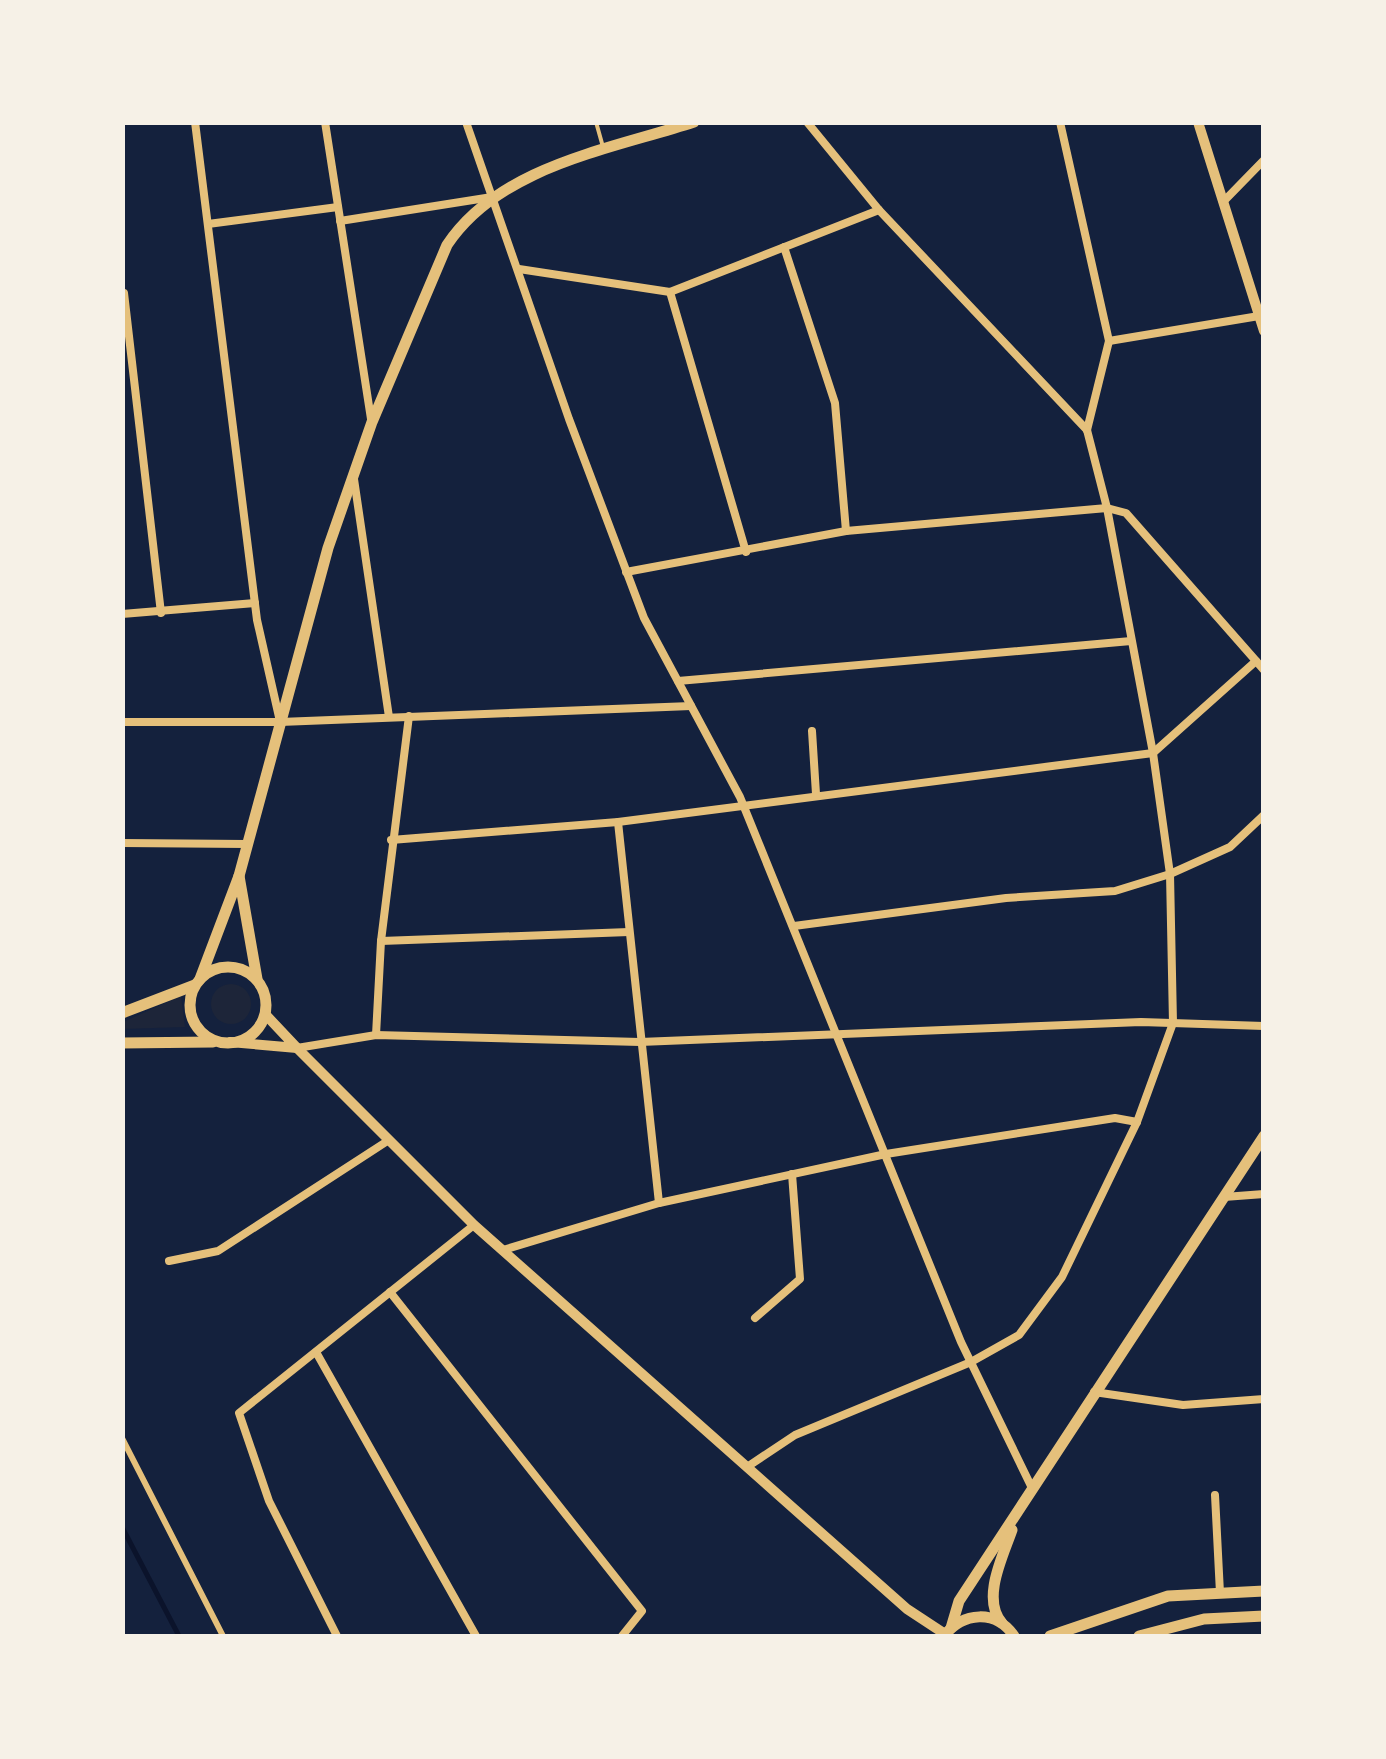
<svg xmlns="http://www.w3.org/2000/svg" width="1386" height="1759" font-family="'Fira Sans Condensed',sans-serif">
  <rect width="100%" height="100%" fill="#14213d"/>
  <g fill="#1d2539">
    <circle cx="231" cy="1004" r="20"/>
    <path d="M 181,996 L 185,1027 L 123,1029 L 123,1022 Z"/>
  </g>
  <g fill="none" stroke-linecap="round" stroke-linejoin="round">
    <path stroke="#0b132b" stroke-width="5" d="M 122,1527 L 179,1636"/>
    <path stroke="#e5c07b" stroke-width="4" d="M 596,122 L 603,147"/>
    <path stroke="#e5c07b" stroke-width="6" d="M 122,1438 L 223,1636"/>
    <g stroke="#e5c07b" stroke-width="8">
      <path d="M 195,122 L 257,620 L 279,717"/>
      <path d="M 325,122 L 371,419"/>
      <path d="M 466,122 L 569,419 L 644,618 L 740,797 L 961,1342 L 1032,1488"/>
      <path d="M 1060,122 L 1109,341 L 1087,430"/>
      <path d="M 1223,202 L 1264,160"/>
      <path d="M 340,221 L 492,197"/>
      <path d="M 208,224 L 338,207"/>
      <path d="M 784,247 L 835,403 L 846,531"/>
      <path d="M 519,269 L 670,292 L 879,210"/>
      <path d="M 670,292 L 746,552"/>
      <path d="M 124,293 L 161,613"/>
      <path d="M 1109,341 L 1259,316"/>
      <path d="M 354,479 L 389,717"/>
      <path d="M 626,572 L 846,531 L 1107,508 L 1126,513 L 1264,670"/>
      <path d="M 122,614 L 255,603"/>
      <path d="M 678,681 L 1131,641"/>
      <path d="M 122,722 L 280,722 L 691,706"/>
      <path d="M 812,731 L 816,794"/>
      <path d="M 618,822 L 659,1203"/>
      <path d="M 391,840 L 618,822 L 1153,753 L 1256,661"/>
      <path d="M 122,843 L 247,844"/>
      <path d="M 794,926 L 1006,898 L 1115,891 L 1170,874 L 1230,847 L 1264,815"/>
      <path d="M 381,941 L 629,932"/>
      <path d="M 376,1035 L 381,941 L 409,716"/>
      <path d="M 297,1048 L 376,1035 L 640,1042 L 1141,1022 L 1264,1026"/>
      <path d="M 1224,1197 L 1264,1194"/>
      <path d="M 503,1250 L 659,1203 L 886,1154 L 1115,1118 L 1137,1122"/>
      <path d="M 169,1261 L 218,1251 L 389,1140"/>
      <path d="M 390,1292 L 642,1611 L 622,1636"/>
      <path d="M 755,1318 L 800,1279 L 792,1174"/>
      <path d="M 316,1352 L 476,1636"/>
      <path d="M 1094,1392 L 1183,1405 L 1264,1399"/>
      <path d="M 747,1467 L 795,1435 L 971,1362 L 1019,1335 L 1062,1277 L 1137,1122 L 1173,1023 L 1170,874 L 1153,753 L 1107,508 L 1087,430 L 879,210 L 807,122"/>
      <path d="M 1215,1495 L 1220,1593"/>
      <path d="M 337,1636 L 269,1501 L 239,1413 L 474,1225"/>
    </g>
    <g stroke="#e5c07b" stroke-width="10">
      <path d="M 1198,122 L 1264,331"/>
      <path d="M 230,1042 L 297,1048 L 265,1014"/>
      <path d="M 297,1048 L 474,1225 L 907,1609 L 945,1634"/>
    </g>
    <g stroke="#e5c07b" stroke-width="11">
      <path d="M 239,876 L 328,548 L 372,422 L 447,245 C 500,166 608,150 694,122"/>
      <circle cx="228" cy="1005" r="38"/>
      <path d="M 200,979 L 239,876 L 257,979"/>
      <path d="M 122,1013 L 195,985"/>
      <path d="M 122,1043 L 213,1042"/>
      <path d="M 1002,1623 C 981,1599 1003,1556 1012,1530"/>
      <path d="M 951,1628 L 959,1601 L 1264,1136"/>
      <path d="M 944,1636 C 963,1612 996,1609 1014,1636"/>
      <path d="M 1050,1636 L 1168,1596 L 1264,1591"/>
      <path d="M 1139,1636 L 1204,1619 L 1264,1616"/>
    </g>
  </g>
  <rect width="1386" height="1759" fill="none" stroke="#f6f1e7" stroke-width="250"/>
</svg>
